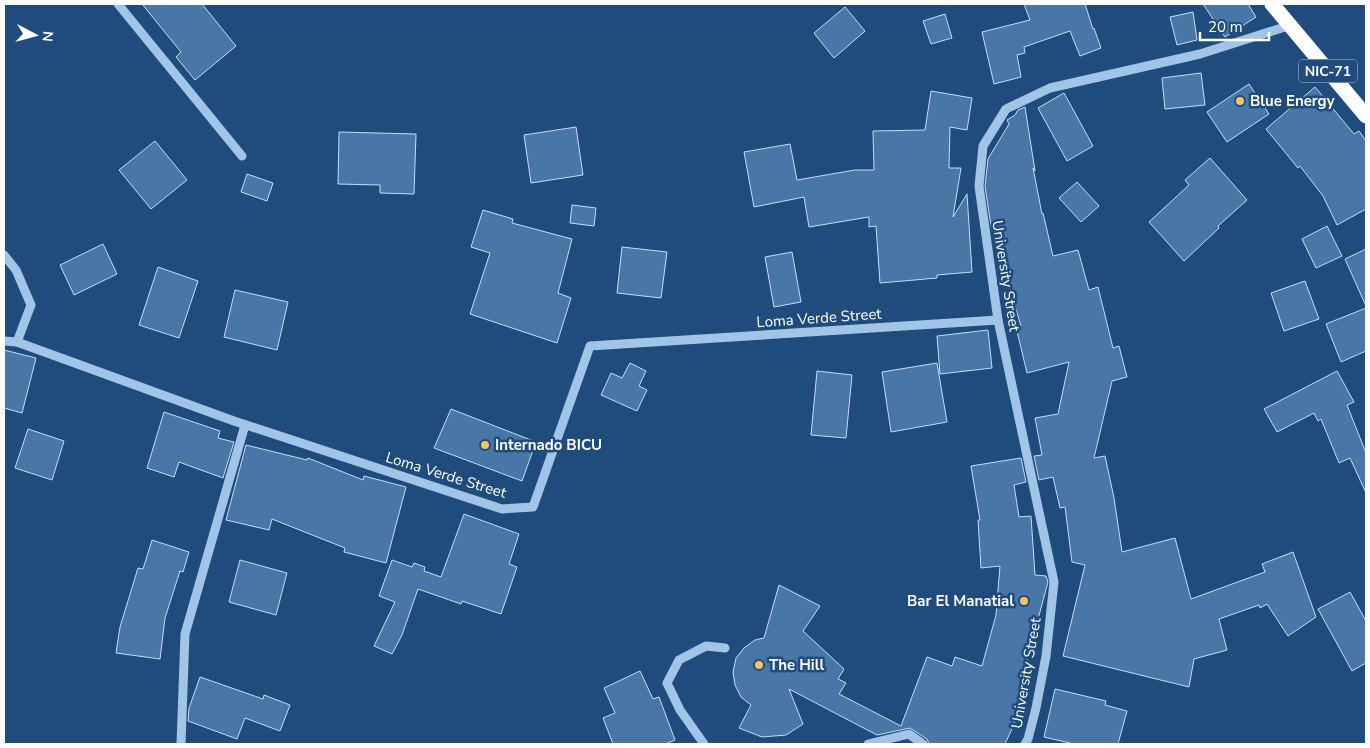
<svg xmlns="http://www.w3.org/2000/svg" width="1370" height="748" font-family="'Nunito Sans',sans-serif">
  <rect width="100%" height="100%" fill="#1f4c7d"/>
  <g fill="#4876a6" stroke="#c6ddf5">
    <path d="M 142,4 L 202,4 L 236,46 L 195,80 L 176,57 L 181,52 Z"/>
    <path d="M 1024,4 L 1085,4 L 1093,29 L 1094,28 L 1101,48 L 1080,56 L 1070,31 L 1024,47 L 1025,53 L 1017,55 L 1021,77 L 994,84 L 982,32 L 1030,20 Z"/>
    <path d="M 1203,4 L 1248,4 L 1256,17 L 1225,37 Z"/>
    <path d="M 845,7 L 865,31 L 834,58 L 814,33 Z"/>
    <path d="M 1193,12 L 1197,40 L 1177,45 L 1170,17 Z"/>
    <path d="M 945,14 L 952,38 L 931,44 L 923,21 Z"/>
    <path d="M 1201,73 L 1205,105 L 1165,109 L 1162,78 Z"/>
    <path d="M 1249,84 L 1269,114 L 1227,142 L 1207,112 Z"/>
    <path d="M 1315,87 L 1354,134 L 1359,131 L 1366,141 L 1366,209 L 1337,225 L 1323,196 L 1300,166 L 1298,168 L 1266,129 Z"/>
    <path d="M 931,91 L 972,98 L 967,130 L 950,127 L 949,168 L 961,168 L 953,217 L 967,194 L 972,272 L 937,275 L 937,278 L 880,283 L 876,226 L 869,227 L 869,217 L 809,227 L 804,197 L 754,207 L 744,152 L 790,144 L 797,180 L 855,170 L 874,170 L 873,131 L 925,130 Z"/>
    <path d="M 1064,93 L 1093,146 L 1067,161 L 1038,108 Z"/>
    <path d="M 1025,107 L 1035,171 L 1033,168 L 1042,214 L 1043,213 L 1053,256 L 1078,250 L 1089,290 L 1098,287 L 1113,348 L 1119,346 L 1127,377 L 1112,381 L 1094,458 L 1105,456 L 1114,498 L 1122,552 L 1175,538 L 1191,599 L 1265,572 L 1262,564 L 1293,552 L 1316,617 L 1288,636 L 1267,604 L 1260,608 L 1259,605 L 1219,619 L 1227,650 L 1194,659 L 1189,687 L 1063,656 L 1085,565 L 1072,562 L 1065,507 L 1060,508 L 1053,477 L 1039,480 L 1034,456 L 1042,455 L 1035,418 L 1058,414 L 1069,362 L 1027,373 L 1016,327 L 1021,326 L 991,226 L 985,186 L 988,159 L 1009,124 L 1007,120 L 1015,115 L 1018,110 Z"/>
    <path d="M 576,127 L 583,175 L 531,183 L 524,135 Z"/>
    <path d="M 339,132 L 416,134 L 414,194 L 380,193 L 380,185 L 338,184 Z"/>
    <path d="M 155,141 L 187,180 L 151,209 L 119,170 Z"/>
    <path d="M 1210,158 L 1247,200 L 1218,226 L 1219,228 L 1184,261 L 1149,222 L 1189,185 L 1185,180 Z"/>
    <path d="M 247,174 L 273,183 L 267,201 L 241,192 Z"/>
    <path d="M 1077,182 L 1099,206 L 1081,222 L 1059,198 Z"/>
    <path d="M 572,205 L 596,208 L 594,226 L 570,223 Z"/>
    <path d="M 483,210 L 513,219 L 512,223 L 572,239 L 558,293 L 571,298 L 557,343 L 470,314 L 490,253 L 471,247 Z"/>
    <path d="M 1327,226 L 1342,256 L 1316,268 L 1302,239 Z"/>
    <path d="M 103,244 L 117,274 L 74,295 L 60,265 Z"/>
    <path d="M 622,247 L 667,252 L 661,298 L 617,293 Z"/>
    <path d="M 1366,249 L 1366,306 L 1345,259 Z"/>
    <path d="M 792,252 L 801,302 L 774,307 L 765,257 Z"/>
    <path d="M 158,267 L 198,281 L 179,338 L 139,325 Z"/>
    <path d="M 1305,281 L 1319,319 L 1284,331 L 1271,293 Z"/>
    <path d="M 235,290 L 288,302 L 277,350 L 224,337 Z"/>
    <path d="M 1366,308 L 1366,351 L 1341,362 L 1326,324 Z"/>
    <path d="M 988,330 L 992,368 L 940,374 L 937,336 Z"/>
    <path d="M 4,350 L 36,358 L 22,413 L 4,408 Z"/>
    <path d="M 630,363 L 646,371 L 639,386 L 647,390 L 637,411 L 601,395 L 611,373 L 622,378 Z"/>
    <path d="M 937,363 L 947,422 L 891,432 L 882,372 Z"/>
    <path d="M 817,371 L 852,375 L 846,438 L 811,435 Z"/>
    <path d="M 1337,371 L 1354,402 L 1347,405 L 1366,453 L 1366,493 L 1350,458 L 1339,463 L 1321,419 L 1318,421 L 1314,413 L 1277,432 L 1264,409 Z"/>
    <path d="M 451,409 L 536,442 L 522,481 L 434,448 Z"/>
    <path d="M 164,412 L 220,431 L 218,438 L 234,442 L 223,478 L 179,462 L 174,477 L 147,468 Z"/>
    <path d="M 28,429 L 64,441 L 52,480 L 15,468 Z"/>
    <path d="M 246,445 L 307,460 L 308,458 L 363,480 L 364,476 L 406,487 L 386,563 L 344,552 L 345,548 L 272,519 L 269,530 L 226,520 Z"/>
    <path d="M 1021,458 L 1026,482 L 1014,485 L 1019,517 L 1031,516 L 1035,575 L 1046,576 L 1048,582 L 1018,694 L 1026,698 L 1005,744 L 929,744 L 927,739 L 910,728 L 877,735 L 789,689 L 803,724 L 786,735 L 762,737 L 739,728 L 751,705 L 741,697 L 735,685 L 733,672 L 736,658 L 744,648 L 755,640 L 764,638 L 779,585 L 820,606 L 803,631 L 844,669 L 838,679 L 846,683 L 839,694 L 901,726 L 927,657 L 952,666 L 955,657 L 982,666 L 996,615 L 1000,566 L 981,568 L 978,520 L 980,520 L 971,466 Z"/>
    <path d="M 464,514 L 519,534 L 509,564 L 517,567 L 501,614 L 462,601 L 461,604 L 418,589 L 402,635 L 392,654 L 374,646 L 395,602 L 379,596 L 392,560 L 412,567 L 414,563 L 425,567 L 424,571 L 441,577 Z"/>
    <path d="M 152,540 L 189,552 L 183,572 L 180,571 L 165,618 L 160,659 L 116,653 L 120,627 L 138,568 L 143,569 Z"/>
    <path d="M 240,560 L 287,573 L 276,615 L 229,602 Z"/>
    <path d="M 1350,592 L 1366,621 L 1366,663 L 1352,671 L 1318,609 Z"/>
    <path d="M 640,671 L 653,699 L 659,697 L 675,740 L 665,744 L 613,744 L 603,718 L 615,713 L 604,688 Z"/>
    <path d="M 200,677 L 263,699 L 264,695 L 290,705 L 280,731 L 245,718 L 237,739 L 188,721 L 189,708 Z"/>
    <path d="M 1055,689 L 1106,701 L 1105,705 L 1127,711 L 1118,744 L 1074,744 L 1044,737 Z"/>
  </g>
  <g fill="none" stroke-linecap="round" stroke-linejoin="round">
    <g stroke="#a2c4e7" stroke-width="9">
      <path d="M 118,4 L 242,156"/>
      <path d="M 4,255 L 16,270 L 31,305 L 17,342"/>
      <path d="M 4,341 L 17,342 L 234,421 L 502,509 L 533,507 L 590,346 L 998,320"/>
      <path d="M 181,744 L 185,634 L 245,425"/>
      <path d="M 704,744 L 680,710 L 667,683 L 679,660 L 706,646 L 725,648"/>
      <path d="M 868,744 L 909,734 L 923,744"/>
      <path d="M 1025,744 L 1028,739 L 1036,708 L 1046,656 L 1054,582 L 998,320 L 979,186 L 983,146 L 1006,109 L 1050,88 L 1200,54 L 1291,25"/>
    </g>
    <path stroke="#fff" stroke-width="15" d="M 1272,4 L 1366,116"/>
  </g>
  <g fill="#f5c562" stroke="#1f4c7d" stroke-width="2">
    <circle cx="1240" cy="101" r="5"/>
    <circle cx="485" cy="445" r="5"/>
    <circle cx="1024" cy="601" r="5"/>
    <circle cx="759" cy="665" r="5"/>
  </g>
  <g text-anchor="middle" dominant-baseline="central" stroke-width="5" stroke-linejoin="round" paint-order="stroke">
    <rect fill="#1f4c7d" stroke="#bcc9d8" stroke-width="1" x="1299" y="59.5" width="58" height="23" rx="4"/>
    <g font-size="14" font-weight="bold" fill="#fff">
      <text x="1328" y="71">NIC-71</text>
    </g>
    <g font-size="15" font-weight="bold" fill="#fff" stroke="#1f4c7d" text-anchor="start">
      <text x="1250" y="101">Blue Energy</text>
      <text x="495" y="445">Internado BICU</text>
      <text x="1014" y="601" text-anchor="end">Bar El Manatial</text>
      <text x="769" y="665">The Hill</text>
    </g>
    <g font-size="15" fill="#fff" stroke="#1f4c7d">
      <text transform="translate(1006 276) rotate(81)">University Street</text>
      <text transform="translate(819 318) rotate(-4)">Loma Verde Street</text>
      <text transform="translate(446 475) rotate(17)">Loma Verde Street</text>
      <text transform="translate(1026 673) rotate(-80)">University Street</text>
    </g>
  </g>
  <rect width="1370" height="748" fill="none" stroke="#ffffff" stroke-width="10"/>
  <g transform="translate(35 35) rotate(96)" stroke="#1f4c7d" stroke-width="4" paint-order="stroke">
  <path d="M0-4L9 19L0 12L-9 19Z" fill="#ffffff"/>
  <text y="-8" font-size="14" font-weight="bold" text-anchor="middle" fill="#ffffff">N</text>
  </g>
  <path d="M1200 32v8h69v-8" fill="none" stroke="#ffffff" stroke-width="2.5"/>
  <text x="1208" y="32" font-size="15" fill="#ffffff" stroke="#1f4c7d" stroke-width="4" paint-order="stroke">20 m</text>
</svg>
